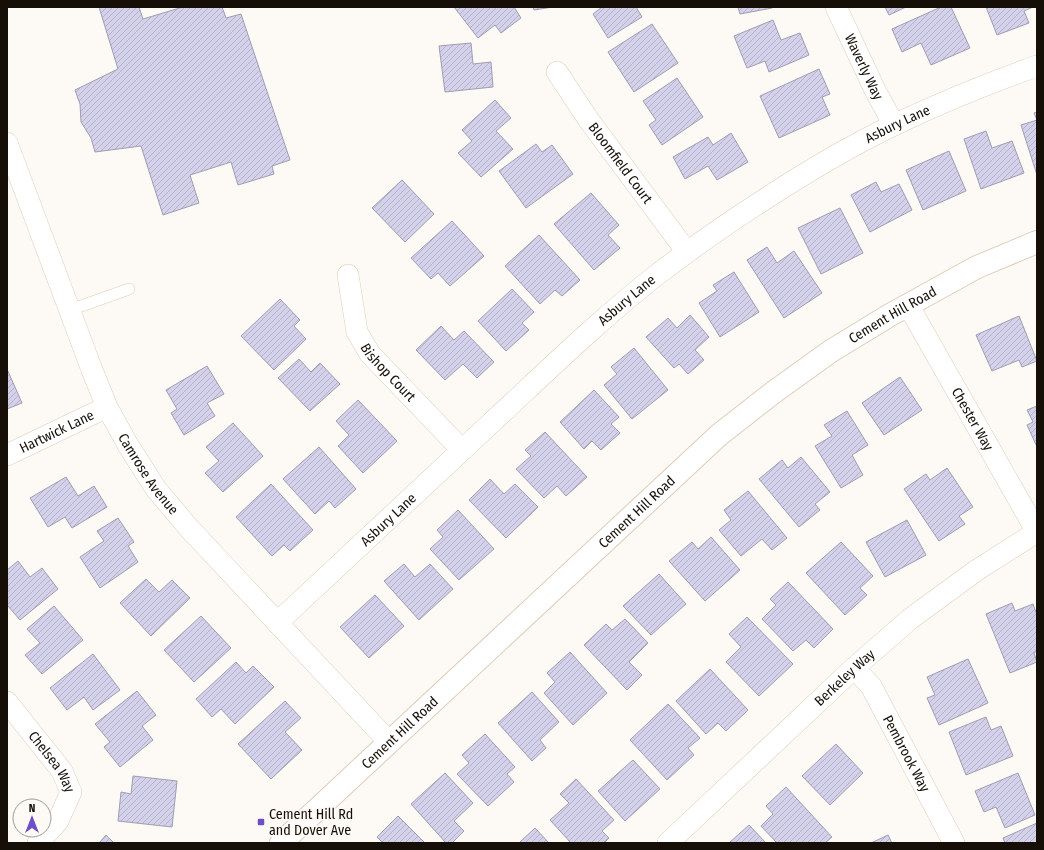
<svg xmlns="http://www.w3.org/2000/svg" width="1044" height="850" font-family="'Fira Sans Condensed',sans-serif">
  <defs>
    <pattern id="building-hatch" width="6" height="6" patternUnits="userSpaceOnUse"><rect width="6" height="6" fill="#d4d1ea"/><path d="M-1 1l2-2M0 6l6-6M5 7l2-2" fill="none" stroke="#b5b2c7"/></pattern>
  </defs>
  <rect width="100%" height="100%" fill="#fdf9f5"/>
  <g fill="url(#building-hatch)" stroke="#9f9cb4">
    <path d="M 99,7 L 139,7 L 143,19 L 183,7 L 222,7 L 226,18 L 241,14 L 290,160 L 272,166 L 274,174 L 238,185 L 231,162 L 190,175 L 199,203 L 163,215 L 141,146 L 95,152 L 91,138 L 81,122 L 80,104 L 75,90 L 118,69 Z"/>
    <path d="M 454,7 L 514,7 L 521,18 L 501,33 L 495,25 L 478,38 Z"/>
    <path d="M 533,7 L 553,7 L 534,10 Z"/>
    <path d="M 602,7 L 636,7 L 642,17 L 608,38 L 593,14 Z"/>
    <path d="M 738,7 L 771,7 L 772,8 L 740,14 Z"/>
    <path d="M 885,7 L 906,7 L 889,15 Z"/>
    <path d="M 941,7 L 951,7 L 970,48 L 931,65 L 921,43 L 902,52 L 892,29 Z"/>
    <path d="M 986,7 L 1033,7 L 1024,11 L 1029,23 L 997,35 Z"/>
    <path d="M 773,20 L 781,40 L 800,33 L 809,55 L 769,72 L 765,61 L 747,68 L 734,36 Z"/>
    <path d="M 652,24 L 678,63 L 634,92 L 608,52 Z"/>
    <path d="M 471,43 L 473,64 L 491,62 L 493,87 L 445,92 L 439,46 Z"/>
    <path d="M 819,69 L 830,94 L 822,97 L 830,115 L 779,138 L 760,96 Z"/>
    <path d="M 677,78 L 703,117 L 662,145 L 649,125 L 656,120 L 643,101 Z"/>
    <path d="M 495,100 L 511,118 L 496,131 L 513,149 L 481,177 L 458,153 L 472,141 L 462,130 Z"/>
    <path d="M 1037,112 L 1037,175 L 1021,125 L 1037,120 L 1034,113 Z"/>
    <path d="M 986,131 L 992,148 L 1012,141 L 1024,173 L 981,189 L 964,139 Z"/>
    <path d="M 731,133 L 748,162 L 717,180 L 708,166 L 685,179 L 673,157 L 708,137 L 713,145 Z"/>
    <path d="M 536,144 L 542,152 L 552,145 L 573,174 L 526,208 L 499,171 Z"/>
    <path d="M 949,151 L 966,191 L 923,210 L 906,170 Z"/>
    <path d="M 402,180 L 434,214 L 405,242 L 372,208 Z"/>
    <path d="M 876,182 L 881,192 L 899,184 L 912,210 L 870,232 L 851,195 Z"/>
    <path d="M 591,193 L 619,225 L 608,235 L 620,248 L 594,270 L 554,224 Z"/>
    <path d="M 840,208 L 863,253 L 821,274 L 798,228 Z"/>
    <path d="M 452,221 L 484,256 L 450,286 L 438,273 L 431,279 L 411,258 Z"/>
    <path d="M 539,235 L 580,280 L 562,296 L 555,290 L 540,304 L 505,266 Z"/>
    <path d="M 767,247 L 777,263 L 794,251 L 822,293 L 784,318 L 747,260 Z"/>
    <path d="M 734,272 L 759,312 L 720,337 L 699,303 L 717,291 L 713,285 Z"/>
    <path d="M 512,289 L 534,312 L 522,323 L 529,330 L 506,351 L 478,321 Z"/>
    <path d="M 280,299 L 300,320 L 294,326 L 306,339 L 274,370 L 241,336 Z"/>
    <path d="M 690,315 L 709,337 L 695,350 L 704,360 L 688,374 L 679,364 L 674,368 L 646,337 L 668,318 L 677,328 Z"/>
    <path d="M 1019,316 L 1037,361 L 1022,367 L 1019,360 L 992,371 L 976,335 Z"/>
    <path d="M 441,326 L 454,340 L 464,331 L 494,362 L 477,378 L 463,364 L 445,380 L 416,350 Z"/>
    <path d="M 634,348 L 668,390 L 632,419 L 604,385 L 617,374 L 611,367 Z"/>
    <path d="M 299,359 L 311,372 L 320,363 L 340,384 L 310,411 L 278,378 Z"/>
    <path d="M 207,366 L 224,394 L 207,403 L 215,416 L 184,435 L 171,413 L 177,409 L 166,390 Z"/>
    <path d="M 7,369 L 22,403 L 7,409 Z"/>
    <path d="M 900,377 L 922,410 L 884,435 L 862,403 Z"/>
    <path d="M 594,390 L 619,417 L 611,424 L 620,433 L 601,450 L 592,441 L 584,449 L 560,422 Z"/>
    <path d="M 358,400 L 397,441 L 363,473 L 338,446 L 349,435 L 336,421 Z"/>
    <path d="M 1037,406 L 1037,447 L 1027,425 L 1033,422 L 1027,410 Z"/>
    <path d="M 847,411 L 868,445 L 852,455 L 863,475 L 841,488 L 815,446 L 832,436 L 824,425 Z"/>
    <path d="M 233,423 L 263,456 L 223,492 L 205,473 L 219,461 L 206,447 Z"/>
    <path d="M 545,432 L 587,477 L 566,496 L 557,486 L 544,498 L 516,469 L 531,456 L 525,450 Z"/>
    <path d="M 319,447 L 356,489 L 335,508 L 329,501 L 315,514 L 283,479 Z"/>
    <path d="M 801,457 L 830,492 L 815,504 L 820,510 L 799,527 L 759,479 L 782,460 L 788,468 Z"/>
    <path d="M 947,468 L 973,507 L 959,516 L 965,524 L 939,541 L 904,489 L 926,474 L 930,480 Z"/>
    <path d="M 66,477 L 78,496 L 94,486 L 107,507 L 72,528 L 65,517 L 48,527 L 30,498 Z"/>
    <path d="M 490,479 L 504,494 L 515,484 L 538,507 L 506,538 L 469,500 Z"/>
    <path d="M 271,484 L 313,530 L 290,551 L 284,545 L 272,556 L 236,517 Z"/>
    <path d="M 748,491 L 787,538 L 772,550 L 762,539 L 741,556 L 719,530 L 731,520 L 724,510 Z"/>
    <path d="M 458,510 L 494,549 L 459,580 L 430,549 L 443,537 L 437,530 Z"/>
    <path d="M 118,518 L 134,542 L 128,546 L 138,562 L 100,588 L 80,557 L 104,541 L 97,531 Z"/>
    <path d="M 907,520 L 926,555 L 885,577 L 866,542 Z"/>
    <path d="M 711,537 L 740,570 L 705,601 L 669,561 L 692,542 L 698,549 Z"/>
    <path d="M 841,542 L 873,576 L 860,588 L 867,595 L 845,615 L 806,573 Z"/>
    <path d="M 18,561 L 30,577 L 42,568 L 58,589 L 20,620 L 7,605 L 7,570 Z"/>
    <path d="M 404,564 L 415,577 L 430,564 L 453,589 L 419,620 L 384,581 Z"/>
    <path d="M 659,574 L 686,604 L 651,635 L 623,606 Z"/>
    <path d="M 146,579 L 159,592 L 172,580 L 190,598 L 151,636 L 120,603 Z"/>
    <path d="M 788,582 L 833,629 L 814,648 L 806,640 L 793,651 L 762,619 L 776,605 L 770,599 Z"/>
    <path d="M 375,595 L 404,626 L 369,658 L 340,627 Z"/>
    <path d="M 1012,603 L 1015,611 L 1033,604 L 1037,615 L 1037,651 L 1034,653 L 1037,662 L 1010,673 L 986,614 Z"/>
    <path d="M 54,606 L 83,640 L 42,674 L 25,655 L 40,643 L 27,629 Z"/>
    <path d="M 201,616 L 231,648 L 194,682 L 164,650 Z"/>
    <path d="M 747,617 L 793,664 L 759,696 L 726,662 L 741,647 L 729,634 Z"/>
    <path d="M 625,619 L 648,643 L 629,662 L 642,675 L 627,690 L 584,645 L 606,624 L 612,630 Z"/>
    <path d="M 570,652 L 607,693 L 573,725 L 544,693 L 555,682 L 547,673 Z"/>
    <path d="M 93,654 L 120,690 L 93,710 L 84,697 L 67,710 L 50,688 Z"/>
    <path d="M 968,659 L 988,703 L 939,725 L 927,698 L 935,695 L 927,677 Z"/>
    <path d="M 236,662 L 246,673 L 253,666 L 274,687 L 235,724 L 221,709 L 212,717 L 196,699 Z"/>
    <path d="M 710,669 L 748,710 L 726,731 L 718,723 L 706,734 L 676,701 Z"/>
    <path d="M 137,691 L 156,715 L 142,726 L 153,740 L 120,767 L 104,747 L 110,742 L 95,724 Z"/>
    <path d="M 532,692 L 559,722 L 540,740 L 546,748 L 532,761 L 498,723 Z"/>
    <path d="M 285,701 L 301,718 L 285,732 L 302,750 L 271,779 L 238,744 Z"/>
    <path d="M 668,704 L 700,738 L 688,748 L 694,755 L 667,780 L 630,740 Z"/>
    <path d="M 986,717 L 991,730 L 1001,726 L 1013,756 L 966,775 L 949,732 Z"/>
    <path d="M 485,734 L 515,767 L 507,774 L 514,782 L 488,806 L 457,774 L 469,763 L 462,755 Z"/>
    <path d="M 836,744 L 863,773 L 830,805 L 802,776 Z"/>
    <path d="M 633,760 L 660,789 L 625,821 L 598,791 Z"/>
    <path d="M 445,773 L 473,803 L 454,821 L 464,831 L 452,843 L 446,843 L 411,804 Z"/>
    <path d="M 1018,773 L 1035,815 L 1005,828 L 996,807 L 984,812 L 975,791 Z"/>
    <path d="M 133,776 L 177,781 L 172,827 L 118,821 L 121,792 L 131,794 Z"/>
    <path d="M 576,779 L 614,820 L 602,831 L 609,838 L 604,843 L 571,843 L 550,820 L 569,803 L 560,794 Z"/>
    <path d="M 786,787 L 832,837 L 825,843 L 777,843 L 761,826 L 773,814 L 766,806 Z"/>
    <path d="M 398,816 L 425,843 L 383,843 L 377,837 Z"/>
    <path d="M 1037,823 L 1037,843 L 1005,843 L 1003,838 Z"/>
    <path d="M 749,825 L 766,843 L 729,843 Z"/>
    <path d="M 535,828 L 549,843 L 519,843 Z"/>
    <path d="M 106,835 L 114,843 L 99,843 Z"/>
    <path d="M 888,835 L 892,843 L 871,843 Z"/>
  </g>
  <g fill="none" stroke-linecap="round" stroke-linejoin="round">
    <defs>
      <path id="service" d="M 70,310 L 129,289"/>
      <g id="minor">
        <path id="s1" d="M 836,7 L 875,90 L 894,125"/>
        <path id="s2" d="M 557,72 L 588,119 L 687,252"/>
        <path id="s3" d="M 7,143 L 92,370 L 107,407 L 128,445 L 156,489 L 188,527 L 389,742"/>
        <path id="s4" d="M 348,275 L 357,332 L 370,354 L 462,450"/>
        <path id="s5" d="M 908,305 L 1037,532"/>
        <path id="s6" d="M 7,455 L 107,407"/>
        <path id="s7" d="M 277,623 C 348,557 419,491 490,424 C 544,374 596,323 654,277 C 688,251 723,226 759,203 C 803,174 848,147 896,124 C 942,102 989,83 1037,66"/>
        <path id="s8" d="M 854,668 L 871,686 L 954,843"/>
        <path id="s9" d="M 7,702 L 62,771 L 71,792 L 58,821 L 38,843"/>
        <path id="s10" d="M 668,843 L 854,668 L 910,619 L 977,570 L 1037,532"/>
      </g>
      <g id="tertiary">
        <path id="s11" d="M 281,843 L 719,435 L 774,392 L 831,351 L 890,315 L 977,267 L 1037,242"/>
      </g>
    </defs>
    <use href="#service" stroke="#dfcdb8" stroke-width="12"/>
    <use href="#minor" stroke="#dfcdb8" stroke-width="22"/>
    <use href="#tertiary" stroke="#dfcdb8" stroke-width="24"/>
    <use href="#service" stroke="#fff" stroke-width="11"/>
    <use href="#minor" stroke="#fff" stroke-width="21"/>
    <use href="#tertiary" stroke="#fff" stroke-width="22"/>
  </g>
  <rect fill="#6d4ec8" stroke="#fdf9f5" stroke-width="1.5" x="257" y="818" width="8" height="8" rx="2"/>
  <g text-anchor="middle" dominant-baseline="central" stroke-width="3.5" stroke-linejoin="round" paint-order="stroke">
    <g font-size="14" fill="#150f08" stroke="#fdf9f5">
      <text stroke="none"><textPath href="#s1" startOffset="66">Waverly Way</textPath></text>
      <text stroke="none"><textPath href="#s7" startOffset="800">Asbury Lane</textPath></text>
      <text stroke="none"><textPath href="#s2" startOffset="111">Bloomfield Court</textPath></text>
      <text stroke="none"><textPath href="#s7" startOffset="476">Asbury Lane</textPath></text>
      <text stroke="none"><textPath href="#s11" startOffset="810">Cement Hill Road</textPath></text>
      <text stroke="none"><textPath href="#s4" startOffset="109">Bishop Court</textPath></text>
      <text stroke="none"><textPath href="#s5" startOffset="131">Chester Way</textPath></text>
      <text stroke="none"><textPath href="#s6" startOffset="55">Hartwick Lane</textPath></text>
      <text stroke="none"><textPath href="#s3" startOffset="361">Camrose Avenue</textPath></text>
      <text stroke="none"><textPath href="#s11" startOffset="486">Cement Hill Road</textPath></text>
      <text stroke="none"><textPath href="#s7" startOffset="152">Asbury Lane</textPath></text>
      <text stroke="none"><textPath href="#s10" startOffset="242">Berkeley Way</textPath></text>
      <text stroke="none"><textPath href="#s11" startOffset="162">Cement Hill Road</textPath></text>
      <text stroke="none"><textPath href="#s8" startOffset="101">Pembrook Way</textPath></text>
      <text stroke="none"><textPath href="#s9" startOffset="75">Chelsea Way</textPath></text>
    </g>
    <g font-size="14" fill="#150f08" stroke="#fdf9f5" text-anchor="start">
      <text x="269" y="814">Cement Hill Rd<tspan x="269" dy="16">and Dover Ave</tspan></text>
    </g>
  </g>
  <rect width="1044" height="850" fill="none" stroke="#150f08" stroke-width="16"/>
  <g transform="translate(32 818)"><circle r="19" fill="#fdf9f5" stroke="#a09b96"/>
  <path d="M0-3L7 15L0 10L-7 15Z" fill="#6d4ec8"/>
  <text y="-6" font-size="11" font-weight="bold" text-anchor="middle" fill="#150f08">N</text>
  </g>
</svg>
